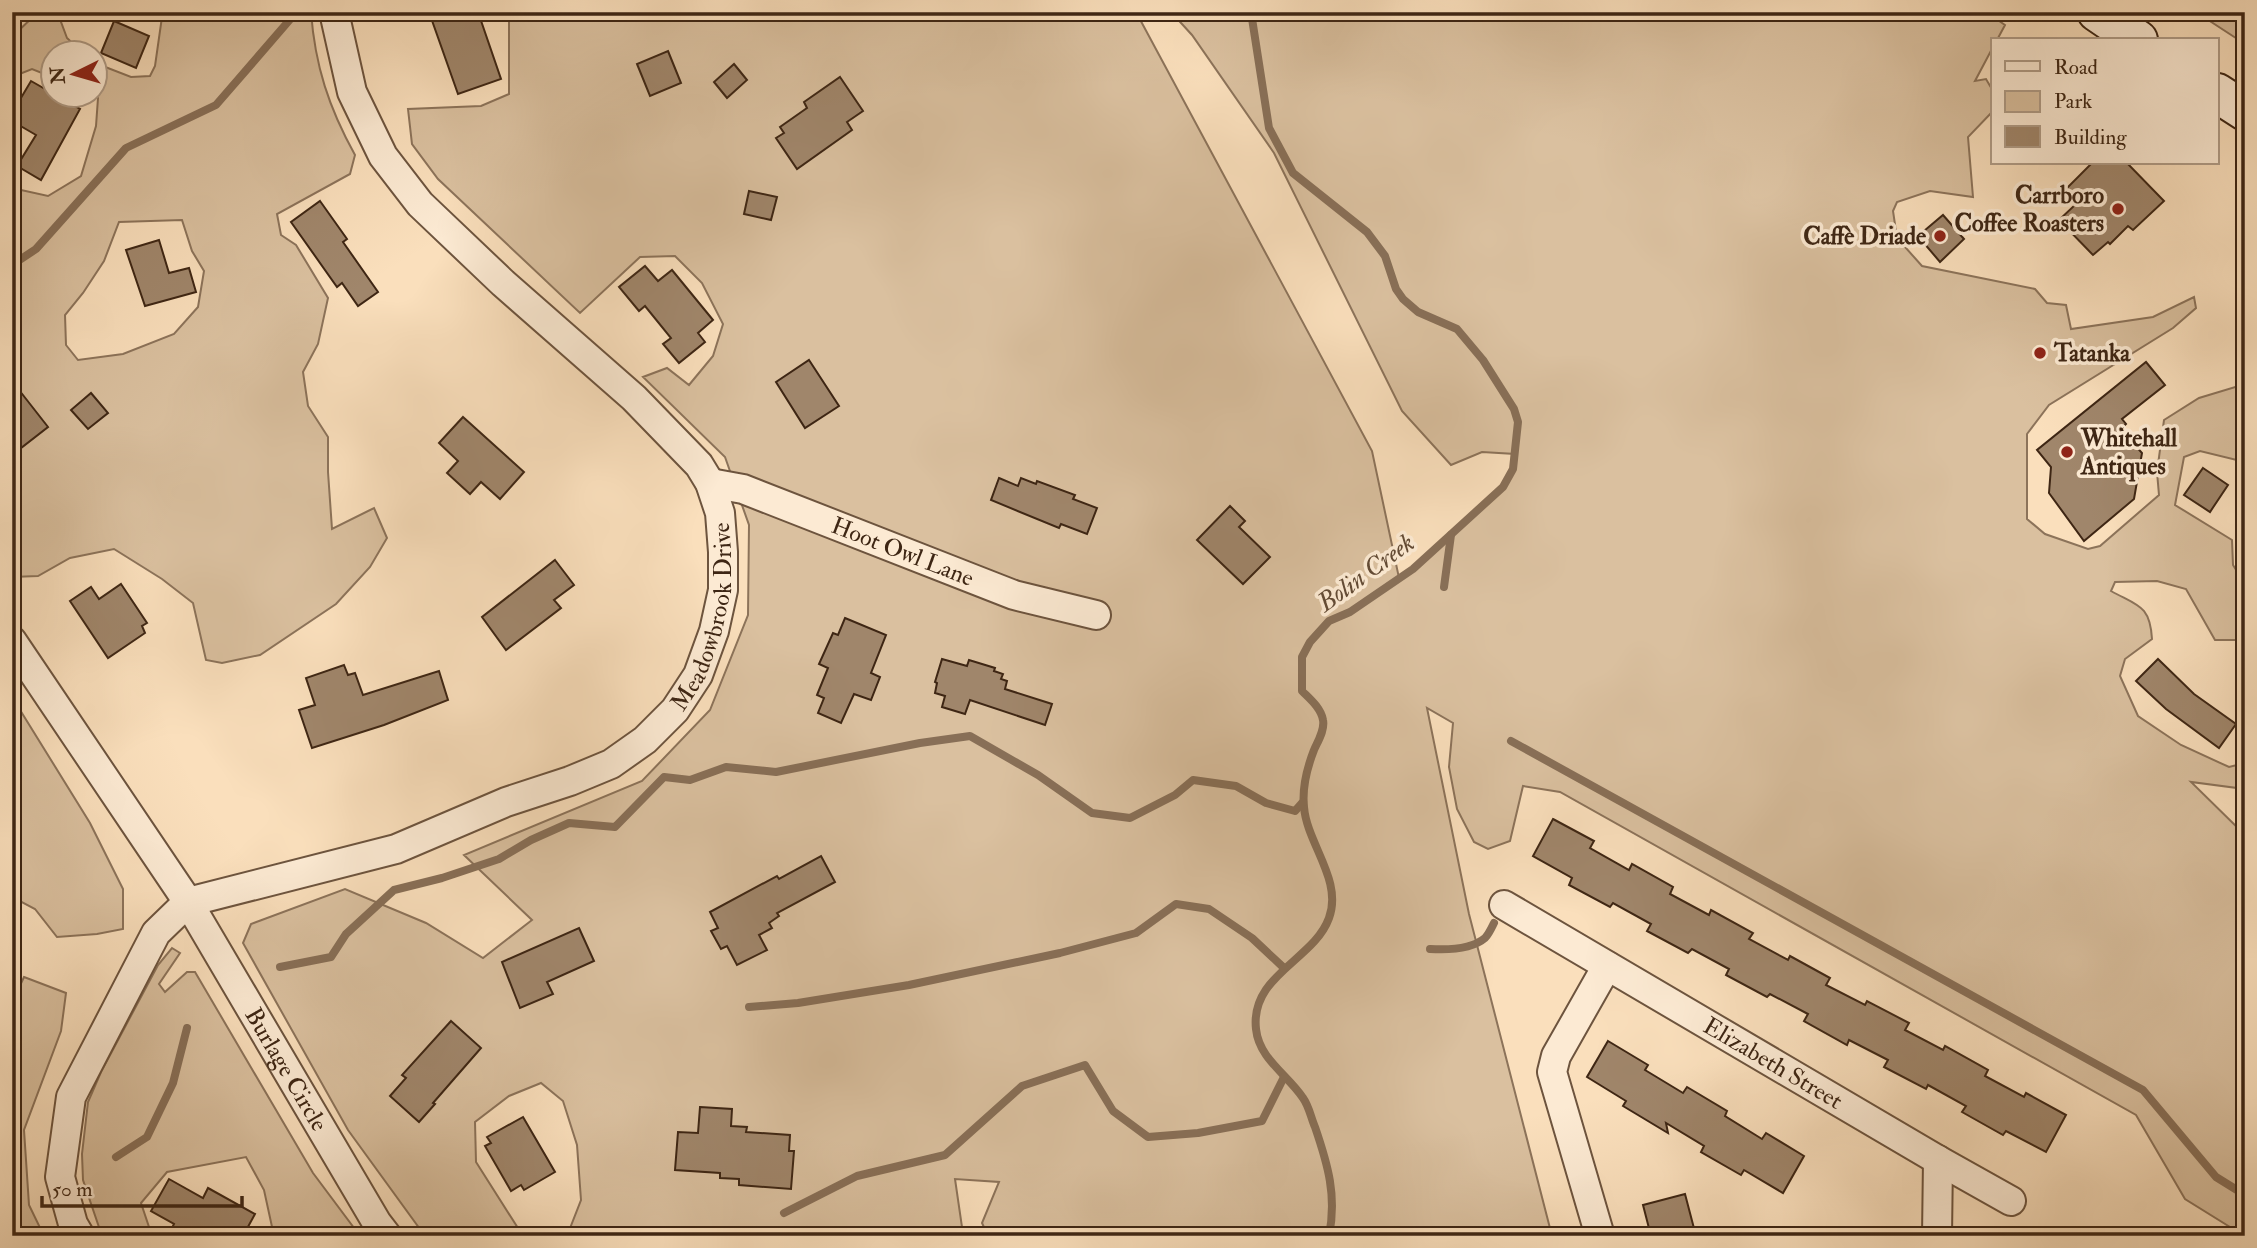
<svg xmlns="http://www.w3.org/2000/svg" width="2257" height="1248" font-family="'IM FELL Double Pica',serif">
  <rect width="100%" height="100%" fill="#fadfbc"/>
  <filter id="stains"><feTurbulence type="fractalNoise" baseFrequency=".00286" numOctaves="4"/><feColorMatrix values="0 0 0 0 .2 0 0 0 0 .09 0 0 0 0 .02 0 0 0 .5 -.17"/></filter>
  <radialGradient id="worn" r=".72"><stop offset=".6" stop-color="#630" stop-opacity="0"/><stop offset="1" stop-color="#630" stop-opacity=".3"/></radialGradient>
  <g fill="#dac09f" stroke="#8c735a" stroke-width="2" fill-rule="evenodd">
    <path d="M 38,12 L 55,12 L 58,14 L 67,38 L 82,52 L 52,52 L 52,77 L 32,69 L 12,77 L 12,37 Z"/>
    <path d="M 161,12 L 311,12 C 315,66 329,108 355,155 L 350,174 L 277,214 L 281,235 L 296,245 L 328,298 L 318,344 L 303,372 L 308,406 L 328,437 L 328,472 L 332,529 L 374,508 L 387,538 L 370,567 L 336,604 L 260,655 L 222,663 L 206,660 L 193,603 L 162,579 L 114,549 L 70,558 L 38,576 L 12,577 L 12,188 L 48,196 L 81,176 L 96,126 L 98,98 L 92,95 L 94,94 L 95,63 L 131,77 L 150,76 L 155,66 L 162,17 ZM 182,220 L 192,251 L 204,271 L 198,307 L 174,334 L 123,354 L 78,360 L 66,345 L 65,315 L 83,293 L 104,261 L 119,222 Z"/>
    <path d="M 509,12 L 1136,12 L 1372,451 L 1399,578 L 1413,569 L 1503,487 L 1513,469 L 1515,454 L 1482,452 L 1451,465 L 1402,411 L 1274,153 L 1192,35 L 1171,12 L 1986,12 L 2005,25 L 1997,40 L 1993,40 L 1993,47 L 1975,81 L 1986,79 L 1993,91 L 1993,111 L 1968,137 L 1973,197 L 1930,191 L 1897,202 L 1893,211 L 1897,238 L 1922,266 L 2035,289 L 2047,303 L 2066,305 L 2071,329 L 2153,317 L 2194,297 L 2196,308 L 2173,328 L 2049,405 L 2027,434 L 2027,519 L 2045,534 L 2088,549 L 2100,546 L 2159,495 L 2157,472 L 2164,420 L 2199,398 L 2245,384 L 2245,501 L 2240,502 L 2241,461 L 2200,451 L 2184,457 L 2175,505 L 2232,540 L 2233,565 L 2245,584 L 2245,640 L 2215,640 L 2186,589 L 2157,581 L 2115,582 L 2111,591 C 2138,606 2150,605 2152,639 L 2125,659 L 2120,676 L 2138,716 L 2181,745 L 2229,767 L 2245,763 L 2245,789 L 2191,782 L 2245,835 L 2245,1236 L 2238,1236 L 2238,1232 L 2185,1199 L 2136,1115 L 1560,792 L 1523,786 L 1510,841 L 1488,849 L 1474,842 L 1457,809 L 1449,767 L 1453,723 L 1427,708 L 1469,914 L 1552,1236 L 988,1236 L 982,1223 L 999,1182 L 955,1179 L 962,1227 L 950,1236 L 567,1236 L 581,1200 L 577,1145 L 563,1101 L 541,1083 L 509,1096 L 475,1122 L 476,1162 L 523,1236 L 425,1236 L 348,1130 L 243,943 L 251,924 L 345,889 L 426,923 L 483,958 L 532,920 L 464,855 L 642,781 L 710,710 L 748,615 L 749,525 L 725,457 L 643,377 L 667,368 L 689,385 L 713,356 L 723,324 L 702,283 L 675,256 L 640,257 L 580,313 L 438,179 L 412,144 L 408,109 L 481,106 L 509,94 Z"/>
    <path d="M 2196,12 L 2245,12 L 2245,44 Z"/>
    <path d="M 12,697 L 90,823 L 123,889 L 123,929 L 97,934 L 57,937 L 35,909 L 12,897 Z"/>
    <path d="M 172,948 L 180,953 L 159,984 L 165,992 L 187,972 L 195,972 L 313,1173 L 360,1236 L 274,1236 L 264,1190 L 246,1157 L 167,1172 L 141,1203 L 152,1236 L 102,1236 L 83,1180 L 82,1154 L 88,1102 L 101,1072 L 158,965 Z"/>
    <path d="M 24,977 L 66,993 L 61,1031 L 24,1130 L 29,1205 L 44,1236 L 12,1236 L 12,1003 Z"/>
  </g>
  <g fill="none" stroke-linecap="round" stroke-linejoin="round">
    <g stroke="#886f57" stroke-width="8">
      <path d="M 1251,12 L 1269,128 L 1293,173 L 1367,232 L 1385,256 L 1396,289 L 1403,299 L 1418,312 L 1457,329 L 1483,360 L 1514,409 L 1518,422 L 1513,469 L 1503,487 L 1413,569 L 1350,612 L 1329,621 L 1310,642 L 1302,657 L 1302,691 C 1310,699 1321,708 1323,720 C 1325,730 1318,741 1314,750 C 1307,768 1302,788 1304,807 C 1307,844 1343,880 1329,918 C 1314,960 1250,975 1256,1029 C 1259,1059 1288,1075 1303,1098 C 1309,1106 1311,1118 1315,1127 C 1328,1165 1337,1196 1329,1236"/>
      <path d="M 12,265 L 36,249 L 126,148 L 216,105 L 293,16"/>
      <path d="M 1444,587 L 1451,535"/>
      <path d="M 1511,741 L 2143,1090 L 2216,1177 L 2245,1195"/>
      <path d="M 1430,949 C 1447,950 1471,950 1485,938 C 1489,934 1492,927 1494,923"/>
      <path d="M 280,967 L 331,957 L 346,934 L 394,890 L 442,878 L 499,859 L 531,840 L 569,823 L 615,827 L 664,777 L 690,780 L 726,767 L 776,772 L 920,743 L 970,736 L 1038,775 L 1092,813 L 1130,818 L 1175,795 L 1193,780 L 1236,786 L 1266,803 L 1295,811 L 1303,802"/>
      <path d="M 749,1007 L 798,1003 L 909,985 L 1060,953 L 1136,933 L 1176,904 L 1209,909 L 1252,938 L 1284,968"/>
      <path d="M 116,1157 L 147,1137 L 173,1083 L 187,1028"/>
      <path d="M 784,1213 L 857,1176 L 945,1155 L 1022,1086 L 1085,1065 L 1113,1111 L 1148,1137 L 1198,1133 L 1262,1121 L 1284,1077"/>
    </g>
  </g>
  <g fill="#a0866b" stroke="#3e2614" stroke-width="2">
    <path d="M 429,12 L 478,12 L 501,79 L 458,94 Z"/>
    <path d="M 114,21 L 149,36 L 136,68 L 101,53 Z"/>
    <path d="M 668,51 L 681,83 L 650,96 L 637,64 Z"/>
    <path d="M 734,64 L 747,80 L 727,98 L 714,82 Z"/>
    <path d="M 840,77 L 863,111 L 847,122 L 852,130 L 797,169 L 776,138 L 784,133 L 780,127 L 807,108 L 804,102 Z"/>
    <path d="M 31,81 L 80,109 L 41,180 L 17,166 L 36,135 L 12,121 L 12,113 Z"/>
    <path d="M 2092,163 L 2127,163 L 2164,201 L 2133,230 L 2128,226 L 2110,244 L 2108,242 L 2093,255 L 2059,220 L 2075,205 L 2063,192 Z"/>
    <path d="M 749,191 L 777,197 L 771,220 L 744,214 Z"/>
    <path d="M 320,201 L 347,239 L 343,242 L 378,292 L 358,306 L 342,283 L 337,287 L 291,222 Z"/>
    <path d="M 1943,215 L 1964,239 L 1940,262 L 1918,236 Z"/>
    <path d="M 159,240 L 169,273 L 189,268 L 196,292 L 145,306 L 126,250 Z"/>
    <path d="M 645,266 L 658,281 L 672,270 L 713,320 L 698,333 L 705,342 L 679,363 L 663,344 L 671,338 L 645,306 L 639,311 L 619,287 Z"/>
    <path d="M 809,360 L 839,406 L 805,428 L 776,382 Z"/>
    <path d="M 2146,362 L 2165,385 L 2122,419 L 2126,424 L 2121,429 L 2142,453 L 2134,499 L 2084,541 L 2049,493 L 2051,467 L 2037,450 Z"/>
    <path d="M 12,381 L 48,427 L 21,448 L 12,437 Z"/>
    <path d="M 91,393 L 108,413 L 88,429 L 71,410 Z"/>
    <path d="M 463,417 L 524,472 L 500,499 L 481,482 L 470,494 L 447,473 L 458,461 L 439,443 Z"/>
    <path d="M 2203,468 L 2228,485 L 2210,512 L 2184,495 Z"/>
    <path d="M 999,478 L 1018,486 L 1021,478 L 1036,484 L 1037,481 L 1075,495 L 1073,499 L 1097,508 L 1087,534 L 1061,524 L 1059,528 L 991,500 Z"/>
    <path d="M 1230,506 L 1245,521 L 1239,527 L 1270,557 L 1243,584 L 1197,540 Z"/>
    <path d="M 555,560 L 574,585 L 554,600 L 561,608 L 506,650 L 482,617 Z"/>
    <path d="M 121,584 L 147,623 L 142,626 L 145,633 L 108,658 L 70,601 L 91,587 L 99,599 Z"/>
    <path d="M 845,618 L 886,635 L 871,673 L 880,677 L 871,700 L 854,694 L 841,723 L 818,713 L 824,698 L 817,695 L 828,668 L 819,664 L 833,633 L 838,635 Z"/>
    <path d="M 942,659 L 967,666 L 969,660 L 995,668 L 994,671 L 1003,674 L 1001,679 L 1007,681 L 1005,689 L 1052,704 L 1045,725 L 970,700 L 965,714 L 942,707 L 945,696 L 935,693 L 937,683 L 935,682 Z"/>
    <path d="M 2158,659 L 2194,694 L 2236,724 L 2219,748 L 2166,709 L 2136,681 Z"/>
    <path d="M 344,665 L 348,675 L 355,673 L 363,695 L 439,671 L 448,700 L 384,725 L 312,748 L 299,710 L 315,705 L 306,678 Z"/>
    <path d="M 1553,819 L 1594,841 L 1590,848 L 1629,870 L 1632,864 L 1673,887 L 1670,894 L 1709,915 L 1711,910 L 1753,933 L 1749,939 L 1788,960 L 1790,956 L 1830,978 L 1826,985 L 1865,1005 L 1867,1001 L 1909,1023 L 1905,1030 L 1943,1050 L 1945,1046 L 1988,1070 L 1985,1076 L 2024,1097 L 2026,1093 L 2066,1115 L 2046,1152 L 2006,1131 L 2003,1135 L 1962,1112 L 1966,1106 L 1928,1085 L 1926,1089 L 1884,1067 L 1888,1060 L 1849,1040 L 1847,1045 L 1804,1021 L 1808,1014 L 1770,994 L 1767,997 L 1726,975 L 1729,969 L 1692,949 L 1688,953 L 1647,931 L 1651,924 L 1613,903 L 1610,907 L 1569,885 L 1572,878 L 1533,856 Z"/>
    <path d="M 821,856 L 835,882 L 777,913 L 779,916 L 769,923 L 772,928 L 759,935 L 767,950 L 737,965 L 727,946 L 721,949 L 711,931 L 718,928 L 710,912 L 777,876 L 779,879 Z"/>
    <path d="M 579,928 L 594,961 L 547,982 L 553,994 L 520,1008 L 502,962 Z"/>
    <path d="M 451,1021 L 481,1048 L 433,1103 L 435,1104 L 419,1122 L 390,1096 L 406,1078 L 402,1075 Z"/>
    <path d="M 1608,1041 L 1648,1065 L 1645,1070 L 1683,1093 L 1687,1087 L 1727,1111 L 1725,1116 L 1762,1139 L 1766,1133 L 1804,1156 L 1783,1193 L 1744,1170 L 1741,1175 L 1701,1152 L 1704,1146 L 1666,1123 L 1668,1133 L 1623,1106 L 1626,1101 L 1587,1077 Z"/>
    <path d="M 700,1107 L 732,1109 L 731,1126 L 747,1127 L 746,1132 L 790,1135 L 789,1151 L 794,1151 L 791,1189 L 739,1185 L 739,1179 L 720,1178 L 720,1173 L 675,1170 L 678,1132 L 698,1133 Z"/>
    <path d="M 523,1117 L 555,1172 L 524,1190 L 521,1185 L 511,1191 L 485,1146 L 491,1143 L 487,1137 Z"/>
    <path d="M 169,1179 L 203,1198 L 208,1188 L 255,1214 L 243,1236 L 168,1236 L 174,1224 L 151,1211 Z"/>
    <path d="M 1685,1194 L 1696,1236 L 1651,1236 L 1643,1205 Z"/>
  </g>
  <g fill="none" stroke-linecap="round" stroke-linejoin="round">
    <defs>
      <g id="minor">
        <path id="s1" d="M 710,483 L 743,489 L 1014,595 L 1096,615"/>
        <path id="s2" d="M 12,641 L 188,902 L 377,1223 L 387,1236"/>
        <path id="s3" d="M 1504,905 L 1938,1160 L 2011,1201"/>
        <path id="s4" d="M 80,1236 L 73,1224 L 60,1177 L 71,1097 L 156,933 L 188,902 L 396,849 L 506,802 L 570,781 L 611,764 L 645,740 L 675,710 L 698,675 L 714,631 L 723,590 L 723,552 L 720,513 L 710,483 L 699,465 L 634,398 L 503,283 L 420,204 L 383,156 L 352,92 L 334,12"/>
        <path d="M 1600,1236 L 1552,1072 L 1556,1056 L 1607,966"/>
        <path d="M 1937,1236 L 1938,1160"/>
      </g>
      <g id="secondary">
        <path d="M 2097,12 L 2138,40"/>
        <path d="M 2217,93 L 2245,111"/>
      </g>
    </defs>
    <use href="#minor" stroke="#6d543e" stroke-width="32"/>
    <use href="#secondary" stroke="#3e2614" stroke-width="42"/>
    <use href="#minor" stroke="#fcead3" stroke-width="28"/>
    <use href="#secondary" stroke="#fcead3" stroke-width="38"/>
  </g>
  <g fill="#8f2418" stroke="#fcead3" stroke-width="2.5">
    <circle cx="2118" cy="209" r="7"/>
    <circle cx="1940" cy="236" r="7"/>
    <circle cx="2040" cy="353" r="7"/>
    <circle cx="2067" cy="452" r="7"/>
  </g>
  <g text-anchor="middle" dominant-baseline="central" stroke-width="7" stroke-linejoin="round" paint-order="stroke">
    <g font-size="24" font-weight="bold" fill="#3e2614" stroke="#fcead3" text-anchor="end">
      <text x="2104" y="195">Carrboro<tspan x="2104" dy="28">Coffee Roasters</tspan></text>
      <text x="1926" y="236">Caffè Driade</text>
      <text x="2054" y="353" text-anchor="start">Tatanka</text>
      <text x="2081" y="438" text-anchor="start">Whitehall<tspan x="2081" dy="28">Antiques</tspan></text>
    </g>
    <g font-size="24" fill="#3e2614" stroke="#fcead3">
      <text stroke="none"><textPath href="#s1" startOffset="205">Hoot Owl Lane</textPath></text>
      <text stroke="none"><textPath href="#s4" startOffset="1003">Meadowbrook Drive</textPath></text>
      <text stroke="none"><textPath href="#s3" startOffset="312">Elizabeth Street</textPath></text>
      <text stroke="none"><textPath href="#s2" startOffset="509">Burlage Circle</textPath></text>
    </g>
    <g font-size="26" font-style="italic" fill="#634b35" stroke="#fcead3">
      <text transform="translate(1366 573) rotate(-36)">Bolin Creek</text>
    </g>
  </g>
  <rect width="2257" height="1248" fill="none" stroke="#fadfbc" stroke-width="42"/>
  <rect x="14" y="14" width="2229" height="1220" fill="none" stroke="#3e2614" stroke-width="3.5"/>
  <rect x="21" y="21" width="2215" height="1206" fill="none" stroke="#3e2614" stroke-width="2"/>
  <rect x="1991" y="38" width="228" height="126" fill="#fcead3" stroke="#b09c87" stroke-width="2"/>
  <rect x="2005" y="61" width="35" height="10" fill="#fcead3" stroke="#b09c87" stroke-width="2"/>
  <text x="2054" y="74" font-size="21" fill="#3e2614">Road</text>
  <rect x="2005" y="91" width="35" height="21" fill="#dac09f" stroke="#b09c87" stroke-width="2"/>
  <text x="2054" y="108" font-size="21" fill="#3e2614">Park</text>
  <rect x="2005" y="126" width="35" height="21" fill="#a0866b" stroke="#b09c87" stroke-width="2"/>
  <text x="2054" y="144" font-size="21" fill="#3e2614">Building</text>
  <g transform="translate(74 74) rotate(265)"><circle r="33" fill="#fcead3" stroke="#b09c87" stroke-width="2"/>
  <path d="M0-5L12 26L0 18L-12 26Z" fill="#8f2418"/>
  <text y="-10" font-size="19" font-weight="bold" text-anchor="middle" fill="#3e2614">N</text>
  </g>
  <path d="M42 1196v10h200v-10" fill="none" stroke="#3e2614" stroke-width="3.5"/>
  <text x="52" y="1196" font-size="21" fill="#3e2614" stroke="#fcead3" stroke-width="5" paint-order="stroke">50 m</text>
  <rect width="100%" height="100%" filter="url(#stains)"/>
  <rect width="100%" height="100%" fill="url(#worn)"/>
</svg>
